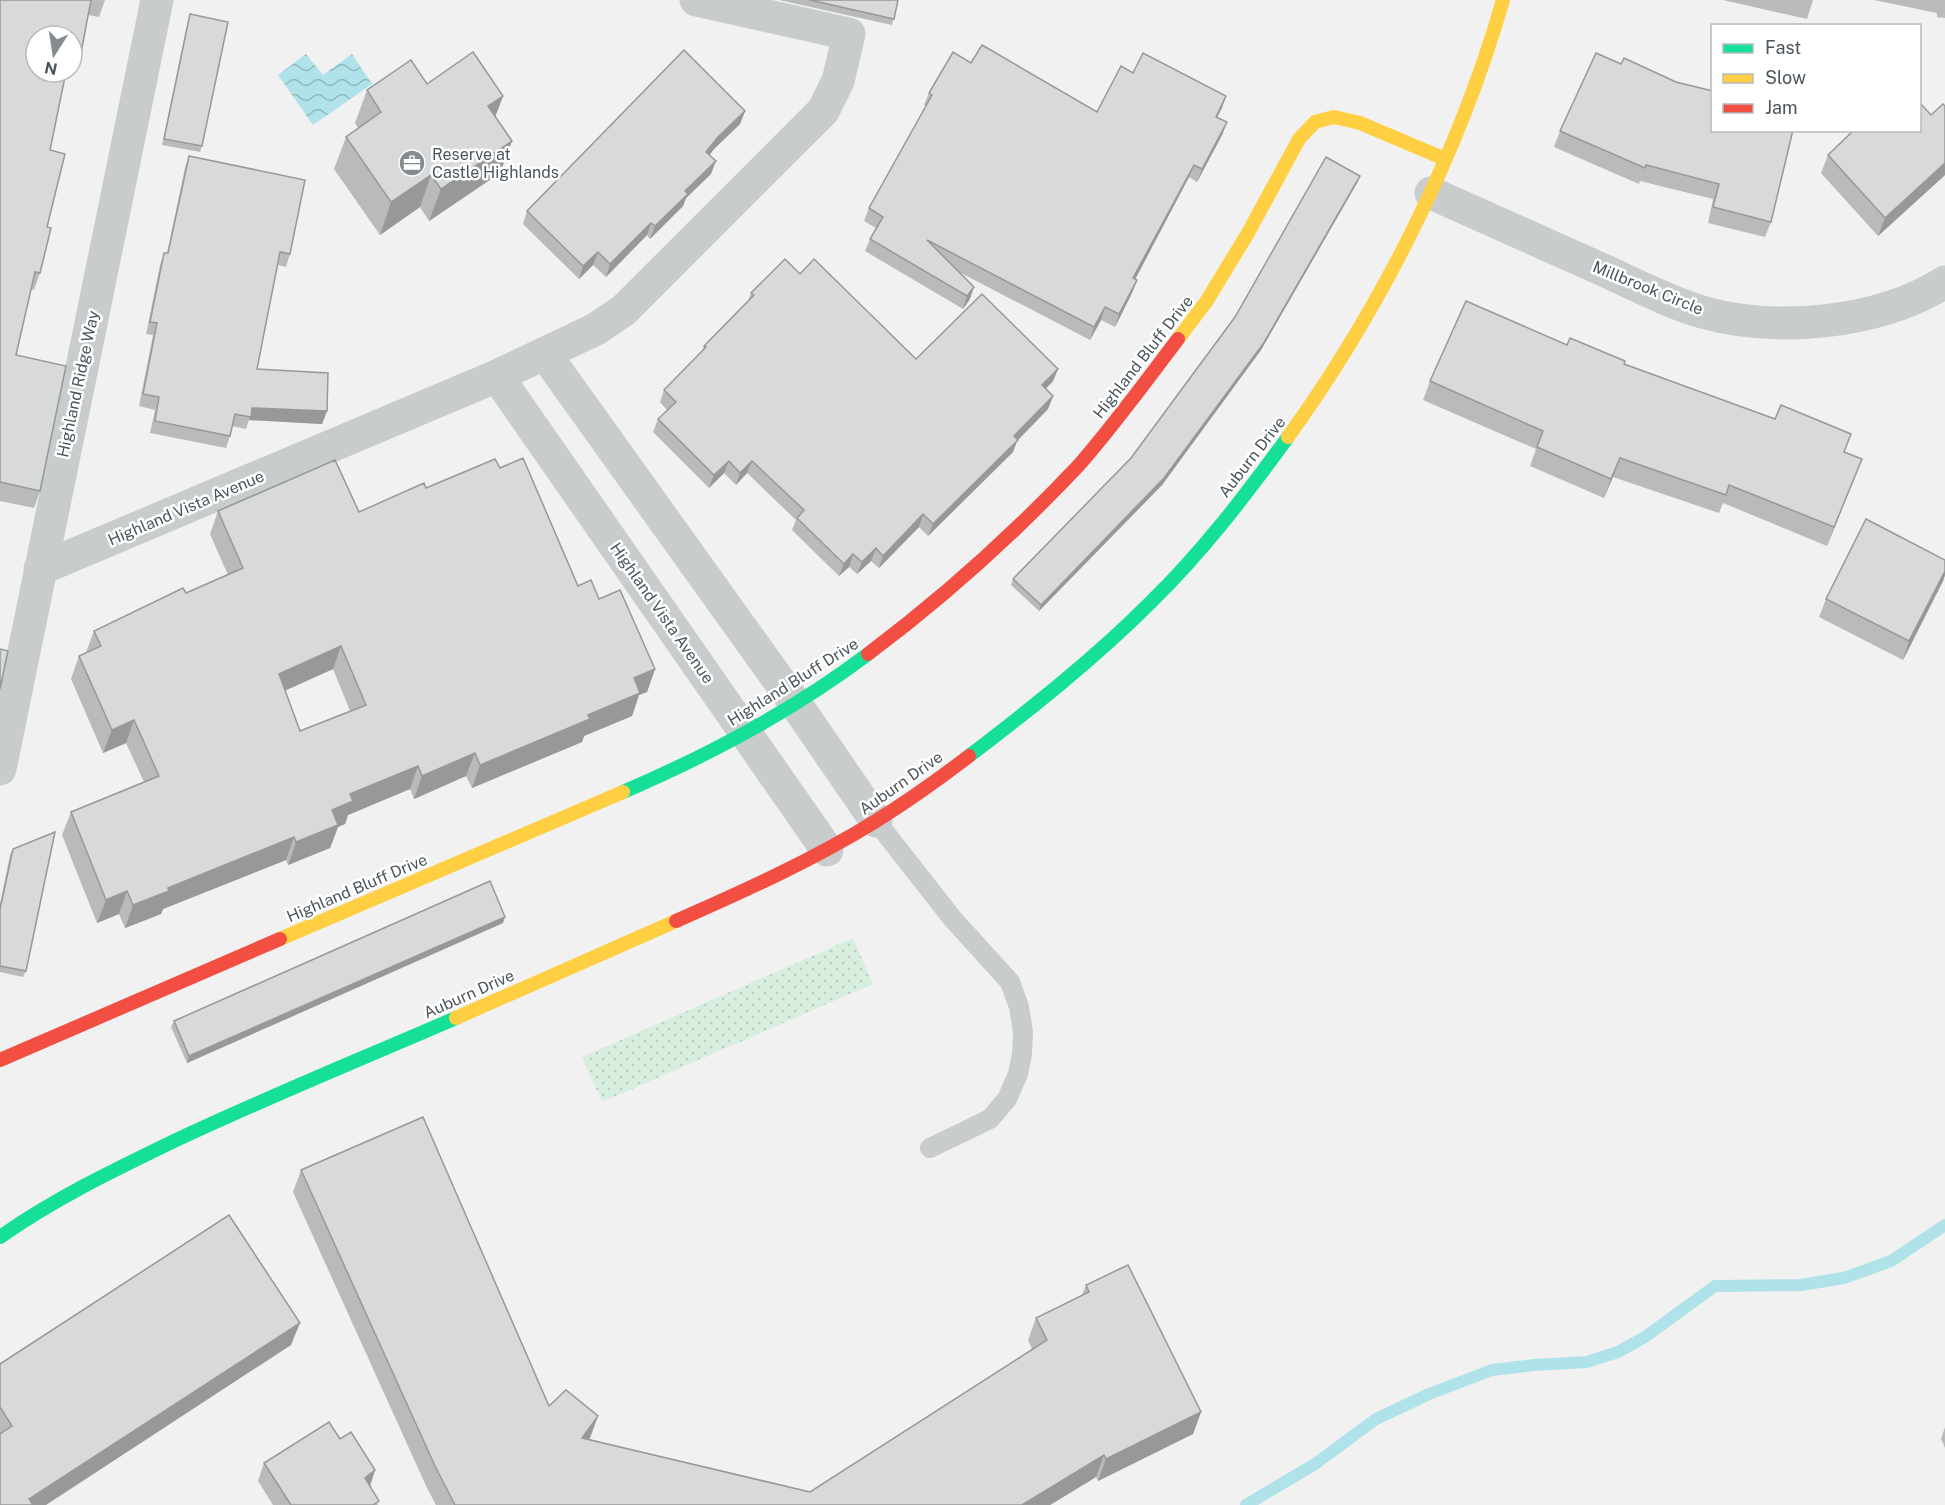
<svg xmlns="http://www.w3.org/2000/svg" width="1945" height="1505" font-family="'Public Sans',sans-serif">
  <defs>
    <pattern id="park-dots" width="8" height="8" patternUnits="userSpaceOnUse" patternTransform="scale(1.5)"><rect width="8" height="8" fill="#d8eede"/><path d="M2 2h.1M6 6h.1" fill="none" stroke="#bbcec1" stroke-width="1.8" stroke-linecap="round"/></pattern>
    <pattern id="water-waves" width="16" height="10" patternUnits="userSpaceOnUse" patternTransform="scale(1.5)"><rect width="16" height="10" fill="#afe2e9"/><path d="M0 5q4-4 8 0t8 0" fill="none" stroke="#90bac0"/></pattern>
  </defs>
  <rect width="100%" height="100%" fill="#f1f1f1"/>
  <path fill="url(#park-dots)" d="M 853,938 L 873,984 L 602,1102 L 582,1057 Z"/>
  <path fill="url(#water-waves)" d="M 306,54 L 323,75 L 352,54 L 372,84 L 313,125 L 278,75 Z"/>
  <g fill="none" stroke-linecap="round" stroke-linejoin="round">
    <path stroke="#afe2e9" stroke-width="12" d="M 1246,1505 L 1315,1464 L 1376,1419 L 1429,1394 L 1492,1370 L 1534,1365 L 1587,1362 L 1618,1352 L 1645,1337 L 1715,1286 L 1801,1285 L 1844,1278 L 1891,1261 L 1945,1225"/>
    <path stroke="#c9cccd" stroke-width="20" d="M 876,821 L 952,918 L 1010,982 L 1019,1007 L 1023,1032 L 1022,1054 L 1018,1074 L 1007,1099 L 990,1119 L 930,1148"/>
    <g stroke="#c9cccd" stroke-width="33">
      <path d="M 1431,193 C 1488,218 1544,244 1601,269 C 1634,284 1668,302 1702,312 C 1776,333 1879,324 1945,282"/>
      <path d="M 545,354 L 795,703 L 876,821"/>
      <path d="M 497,376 L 827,850"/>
      <path d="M 40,569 L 497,376 L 596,329 L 624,310 L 823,111 L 838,81 L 849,34 L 696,0"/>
      <path d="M 0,769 L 157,0"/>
    </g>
    <g stroke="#16e098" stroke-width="14">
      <path d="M 969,756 C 1032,708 1095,658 1151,602 C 1202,552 1246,495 1288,437"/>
      <path d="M 623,792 C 709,755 794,710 868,654"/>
      <path d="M 0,1237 C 54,1199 112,1171 172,1142 C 265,1098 361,1059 456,1018"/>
    </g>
    <g stroke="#ffcf43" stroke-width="14">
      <path d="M 1178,339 L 1206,302 L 1248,233 L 1299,139 L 1315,122 L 1334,117 L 1360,123 L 1445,159"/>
      <path d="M 1288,437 C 1381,308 1459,153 1503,0"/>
      <path d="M 280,939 L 623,792"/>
      <path d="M 456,1018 L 676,921"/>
    </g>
    <g stroke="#f24e42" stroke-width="14">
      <path d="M 868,654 C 944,597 1014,534 1079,465 C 1114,425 1146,381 1178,339"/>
      <path d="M 676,921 C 744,891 813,860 876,821 C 908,801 939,779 969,756"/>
      <path d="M 0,1060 L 280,939"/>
    </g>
  </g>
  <g fill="#b9bbbb" fill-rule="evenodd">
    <path d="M 0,0 L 105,0 L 99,17 L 88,15 L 81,53 L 75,71 L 72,70 L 72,36 L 50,150 L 47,227 L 40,273 L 34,290 L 31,289 L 16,355 L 40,491 L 34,508 L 0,501 Z"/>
    <path d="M 779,0 L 898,0 L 892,25 Z"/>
    <path d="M 1723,0 L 1813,0 L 1807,19 Z"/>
    <path d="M 1874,0 L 1945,0 L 1945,18 L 1937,17 L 1937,13 Z"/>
    <path d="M 190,14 L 202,146 L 200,152 L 162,145 L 188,20 Z"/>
    <path d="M 971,63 L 1097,112 L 1133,73 L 1226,96 L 1217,117 L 1227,122 L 1222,135 L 1197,182 L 1189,177 L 1135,279 L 1137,280 L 1132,293 L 1115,327 L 1101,320 L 1090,340 L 959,272 L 970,299 L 963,309 L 865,251 L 870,239 L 876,228 L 864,221 L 869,208 L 926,106 L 924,105 L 929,93 Z"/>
    <path d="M 1621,64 L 1771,222 L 1765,237 L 1708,223 L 1713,199 L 1640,181 L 1639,184 L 1554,147 L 1560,131 Z"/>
    <path d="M 427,84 L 503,96 L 495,117 L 512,141 L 500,173 L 429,221 L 420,207 L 380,235 L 334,169 L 346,137 L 358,128 L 355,123 L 367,90 Z"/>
    <path d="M 1945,106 L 1945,175 L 1878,236 L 1821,173 L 1828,155 L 1931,115 Z"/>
    <path d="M 745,111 L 740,124 L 714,149 L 709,155 L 711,174 L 686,198 L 683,206 L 650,239 L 647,235 L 606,277 L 593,265 L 579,279 L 523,224 L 527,211 Z"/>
    <path d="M 189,156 L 290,254 L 286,267 L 278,265 L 257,369 L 327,411 L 322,424 L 249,420 L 246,429 L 232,426 L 230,436 L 226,448 L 150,433 L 155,410 L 139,406 L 153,335 L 146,334 L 160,265 L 164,253 L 167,253 L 185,168 Z"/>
    <path d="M 1360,176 L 1357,183 L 1261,350 L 1162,485 L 1039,611 L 1011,585 L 1013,579 L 1131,458 Z"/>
    <path d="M 800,274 L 916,359 L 1058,369 L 1053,381 L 1046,389 L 1053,396 L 1048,409 L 1017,441 L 1013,452 L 928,536 L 919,527 L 879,568 L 871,561 L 857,574 L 849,567 L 839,576 L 792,530 L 796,520 L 747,473 L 736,485 L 724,473 L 709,488 L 653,432 L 658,419 L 667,410 L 660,402 L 664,390 L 702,352 L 704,346 L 748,301 L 751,293 Z"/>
    <path d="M 1567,345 L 1624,364 L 1862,459 L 1827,546 L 1723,503 L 1719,513 L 1613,477 L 1604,498 L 1530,466 L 1536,449 L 1423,400 L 1430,381 Z"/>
    <path d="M 500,468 L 578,586 L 599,599 L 655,669 L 647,692 L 639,695 L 632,716 L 584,736 L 582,742 L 472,788 L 466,776 L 414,799 L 410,789 L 348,815 L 345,824 L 338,827 L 330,848 L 288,865 L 286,860 L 163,909 L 161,914 L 125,928 L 119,914 L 97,923 L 62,835 L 71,812 L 144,782 L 126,743 L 103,753 L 71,679 L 79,656 L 86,652 L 94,631 L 186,593 L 228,575 L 210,534 L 218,511 L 359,512 L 426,488 ZM 333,669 L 350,711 L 300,731 L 285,690 Z"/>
    <path d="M 1945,560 L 1945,575 L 1943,581 L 1903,660 L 1819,617 L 1826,599 Z"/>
    <path d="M 13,849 L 26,971 L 23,977 L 0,972 L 0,904 L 10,855 Z"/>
    <path d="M 503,923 L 187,1063 L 171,1027 L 174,1021 Z"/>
    <path d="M 301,1170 L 549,1406 L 598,1416 L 589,1439 L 810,1492 L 1032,1349 L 1028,1340 L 1036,1318 L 1082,1295 L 1086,1285 L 1201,1412 L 1193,1434 L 1098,1481 L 1096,1477 L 1050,1505 L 436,1505 L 427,1488 L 293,1192 Z"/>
    <path d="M 291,1345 L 0,1505 L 0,1364 Z"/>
    <path d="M 1945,1427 L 1945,1448 L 1941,1439 Z"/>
    <path d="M 340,1439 L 375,1470 L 370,1486 L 378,1505 L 273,1505 L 258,1481 L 264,1463 Z"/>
  </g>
  <g fill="#969899">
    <path d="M 503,96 L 491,128 L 488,106 Z"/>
    <path d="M 1226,96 L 1222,108 L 1211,129 L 1216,117 Z"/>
    <path d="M 745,111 L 740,124 L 714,149 L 702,165 L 706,152 L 718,137 Z"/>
    <path d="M 1227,122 L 1222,135 L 1197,182 L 1202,169 Z"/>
    <path d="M 512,141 L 500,173 L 429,221 L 441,189 Z"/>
    <path d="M 716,161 L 711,174 L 686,198 L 683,206 L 650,239 L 655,226 L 685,191 Z"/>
    <path d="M 1945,163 L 1945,175 L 1878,236 L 1885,218 Z"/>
    <path d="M 1194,165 L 1189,177 L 1129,291 L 1133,278 Z"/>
    <path d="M 431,175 L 420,207 L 380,235 L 391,202 Z"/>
    <path d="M 1360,176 L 1357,183 L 1261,350 L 1162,485 L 1039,611 L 1041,605 Z"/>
    <path d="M 651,223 L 647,235 L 606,277 L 610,264 Z"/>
    <path d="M 598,252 L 593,265 L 579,279 L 583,266 Z"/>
    <path d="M 1137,280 L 1132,293 L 1115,327 L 1119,314 Z"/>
    <path d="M 974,287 L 970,299 L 963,309 L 967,296 Z"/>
    <path d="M 1105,307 L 1101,320 L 1090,340 L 1094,327 Z"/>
    <path d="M 1058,369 L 1053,381 L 1037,397 L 1042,385 Z"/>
    <path d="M 1053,396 L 1048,409 L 1017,441 L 1013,452 L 928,536 L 933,524 L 1014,436 Z"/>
    <path d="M 252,408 L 327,411 L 322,424 L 249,420 Z"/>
    <path d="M 1620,458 L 1613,477 L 1604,498 L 1611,479 Z"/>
    <path d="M 1862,459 L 1855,477 L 1827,546 L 1834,527 Z"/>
    <path d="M 729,461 L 724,473 L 709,488 L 714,475 Z"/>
    <path d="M 752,461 L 747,473 L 736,485 L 740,473 Z"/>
    <path d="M 923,514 L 919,527 L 879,568 L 883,556 Z"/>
    <path d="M 876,548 L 871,561 L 857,574 L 862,562 Z"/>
    <path d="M 853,554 L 849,567 L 839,576 L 844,564 Z"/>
    <path d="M 1945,571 L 1945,575 L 1943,581 L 1903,660 L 1909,641 Z"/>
    <path d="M 341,646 L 333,669 L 271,697 L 279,674 Z"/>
    <path d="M 655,669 L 647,692 L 639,695 L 632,716 L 584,736 L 582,742 L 472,788 L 480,765 L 588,715 L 634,678 Z"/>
    <path d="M 134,720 L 126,743 L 103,753 L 112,730 Z"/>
    <path d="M 475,753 L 466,776 L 414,799 L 422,776 Z"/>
    <path d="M 418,766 L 410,789 L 348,815 L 345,824 L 338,827 L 330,848 L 288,865 L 296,842 L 350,794 Z"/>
    <path d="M 294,837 L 286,860 L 163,909 L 161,914 L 125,928 L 133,905 L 168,888 Z"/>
    <path d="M 127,891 L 119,914 L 97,923 L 106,900 Z"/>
    <path d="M 505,917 L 503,923 L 187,1063 L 189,1056 Z"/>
    <path d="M 300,1323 L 291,1345 L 46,1505 L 27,1505 L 29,1499 Z"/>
    <path d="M 1201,1412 L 1193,1434 L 1098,1481 L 1106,1459 Z"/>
    <path d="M 598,1416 L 590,1438 L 574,1459 L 582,1438 Z"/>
    <path d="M 1104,1455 L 1096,1477 L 1050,1505 L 1022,1505 Z"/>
    <path d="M 375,1470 L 369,1489 L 365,1478 Z"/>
  </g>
  <g fill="#d7d9da" stroke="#969899" stroke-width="1.5" fill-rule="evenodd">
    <path d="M 0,0 L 91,0 L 81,53 L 72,51 L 72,36 L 36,36 L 36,72 L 66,72 L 50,150 L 65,154 L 47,227 L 51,228 L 40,273 L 35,272 L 16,355 L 66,366 L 40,491 L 0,482 Z"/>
    <path d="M 810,0 L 898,0 L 894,19 Z"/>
    <path d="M 190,14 L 228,22 L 202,146 L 164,139 Z"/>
    <path d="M 982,45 L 1097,112 L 1121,66 L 1133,73 L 1143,53 L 1226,96 L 1216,117 L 1227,122 L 1202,169 L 1194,165 L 1133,278 L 1137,280 L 1119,314 L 1105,307 L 1094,327 L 927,240 L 974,287 L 967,296 L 870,239 L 883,217 L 869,208 L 932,95 L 929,93 L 953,52 L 971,63 Z"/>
    <path d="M 684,50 L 745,111 L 718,137 L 706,152 L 716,161 L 685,191 L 688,194 L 655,226 L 651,223 L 610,264 L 598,252 L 583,266 L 527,211 Z"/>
    <path d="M 473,52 L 503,96 L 488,106 L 512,141 L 441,189 L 431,175 L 391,202 L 346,137 L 381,112 L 367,90 L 411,60 L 427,84 Z"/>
    <path d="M 1596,53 L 1621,64 L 1624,58 L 1676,82 L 1713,91 L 1713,130 L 1793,130 L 1771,222 L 1713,207 L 1719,184 L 1646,165 L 1645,168 L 1560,131 Z"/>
    <path d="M 1920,103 L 1931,115 L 1943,104 L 1945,106 L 1945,163 L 1885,218 L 1828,155 L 1854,130 L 1920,130 Z"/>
    <path d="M 189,156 L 305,180 L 290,254 L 280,252 L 257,369 L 328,373 L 327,411 L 252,408 L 251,417 L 235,414 L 230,436 L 155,421 L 159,397 L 143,394 L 157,323 L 150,322 L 164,253 L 168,253 Z"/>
    <path d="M 1326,157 L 1360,176 L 1263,344 L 1164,478 L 1041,605 L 1013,579 L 1131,458 L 1235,317 Z"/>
    <path d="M 785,259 L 800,274 L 814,259 L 916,359 L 982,294 L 1058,369 L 1042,385 L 1053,396 L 1014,436 L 1018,440 L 933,524 L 923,514 L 883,556 L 876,548 L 862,562 L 853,554 L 844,564 L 797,518 L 804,510 L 752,461 L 740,473 L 729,461 L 714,475 L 658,419 L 676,402 L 664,390 L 706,347 L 704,346 L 754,295 L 751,293 Z"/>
    <path d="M 1466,301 L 1567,345 L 1570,338 L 1625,361 L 1624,364 L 1775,419 L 1781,405 L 1851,434 L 1844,452 L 1862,459 L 1834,527 L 1729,485 L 1726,495 L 1620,458 L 1611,479 L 1537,447 L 1543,431 L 1430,381 Z"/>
    <path d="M 523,458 L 578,586 L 591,580 L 599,599 L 620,590 L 655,669 L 634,678 L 640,693 L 588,715 L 590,719 L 480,765 L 475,753 L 422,776 L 418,766 L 350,794 L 353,801 L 332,810 L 338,825 L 296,842 L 294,837 L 168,888 L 169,891 L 133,905 L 127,891 L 106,900 L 71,812 L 159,776 L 134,720 L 112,730 L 79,656 L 101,646 L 94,631 L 183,588 L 186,593 L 243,568 L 218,511 L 335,460 L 359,512 L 424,483 L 426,488 L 495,459 L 500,468 ZM 341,646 L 366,705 L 300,731 L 279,674 Z"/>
    <path d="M 1866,519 L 1945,560 L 1945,571 L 1909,641 L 1826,599 Z"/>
    <path d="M 0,649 L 8,651 L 0,689 Z"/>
    <path d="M 55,832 L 26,971 L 0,966 L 0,909 L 13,849 Z"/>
    <path d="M 490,881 L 505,917 L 189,1056 L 174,1021 Z"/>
    <path d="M 423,1117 L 549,1406 L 566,1390 L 598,1416 L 582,1438 L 810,1492 L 1047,1340 L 1036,1318 L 1089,1292 L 1086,1285 L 1128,1265 L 1201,1412 L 1106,1459 L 1104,1455 L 1022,1505 L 455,1505 L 435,1466 L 301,1170 Z"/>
    <path d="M 229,1215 L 300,1323 L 29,1499 L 33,1505 L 0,1505 L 0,1434 L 12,1426 L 0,1407 L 0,1364 Z"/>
    <path d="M 329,1422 L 340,1439 L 351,1432 L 375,1470 L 365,1478 L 379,1501 L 373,1505 L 291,1505 L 264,1463 Z"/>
  </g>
  <defs>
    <symbol id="office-disc" viewBox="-11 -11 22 22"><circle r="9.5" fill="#848c90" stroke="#fff"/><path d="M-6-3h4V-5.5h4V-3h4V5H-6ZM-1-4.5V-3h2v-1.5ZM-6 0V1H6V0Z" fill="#fff"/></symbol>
  </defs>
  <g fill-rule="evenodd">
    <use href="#office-disc" x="397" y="148" width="30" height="30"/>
  </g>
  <g text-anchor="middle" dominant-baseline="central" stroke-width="5" stroke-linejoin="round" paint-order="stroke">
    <g font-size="16" fill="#4a555c" stroke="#fff" text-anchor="start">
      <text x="432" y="154">Reserve at<tspan x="432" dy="18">Castle Highlands</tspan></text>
    </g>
    <g font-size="16" fill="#4a555c" stroke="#fff">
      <text transform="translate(1648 288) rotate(22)">Millbrook Circle</text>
      <text transform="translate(1143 357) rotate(-52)">Highland Bluff Drive</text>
      <text transform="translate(78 384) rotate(-78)">Highland Ridge Way</text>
      <text transform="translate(1252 457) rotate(-52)">Auburn Drive</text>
      <text transform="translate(186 508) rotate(-23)">Highland Vista Avenue</text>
      <text transform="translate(662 613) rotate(55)">Highland Vista Avenue</text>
      <text transform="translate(793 682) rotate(-32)">Highland Bluff Drive</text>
      <text transform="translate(901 783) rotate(-35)">Auburn Drive</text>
      <text transform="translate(357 888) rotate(-23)">Highland Bluff Drive</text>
      <text transform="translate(469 994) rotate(-24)">Auburn Drive</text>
    </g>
  </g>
  <rect x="1711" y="24" width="210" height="108" fill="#ffffff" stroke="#b7bbbe" stroke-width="1.5"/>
  <rect x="1723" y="44" width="30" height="9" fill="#16e098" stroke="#b7bbbe" stroke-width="1.5"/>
  <text x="1765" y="54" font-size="18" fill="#4a555c">Fast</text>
  <rect x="1723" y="74" width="30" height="9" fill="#ffcf43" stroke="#b7bbbe" stroke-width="1.5"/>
  <text x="1765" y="84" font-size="18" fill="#4a555c">Slow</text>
  <rect x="1723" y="104" width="30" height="9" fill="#f24e42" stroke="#b7bbbe" stroke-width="1.5"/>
  <text x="1765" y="114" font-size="18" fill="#4a555c">Jam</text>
  <g transform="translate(54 54) rotate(192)"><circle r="28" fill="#ffffff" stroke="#b7bbbe" stroke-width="1.5"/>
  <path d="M0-4.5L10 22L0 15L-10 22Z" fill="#848c90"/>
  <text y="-9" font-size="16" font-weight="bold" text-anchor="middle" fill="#4a555c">N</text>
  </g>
</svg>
